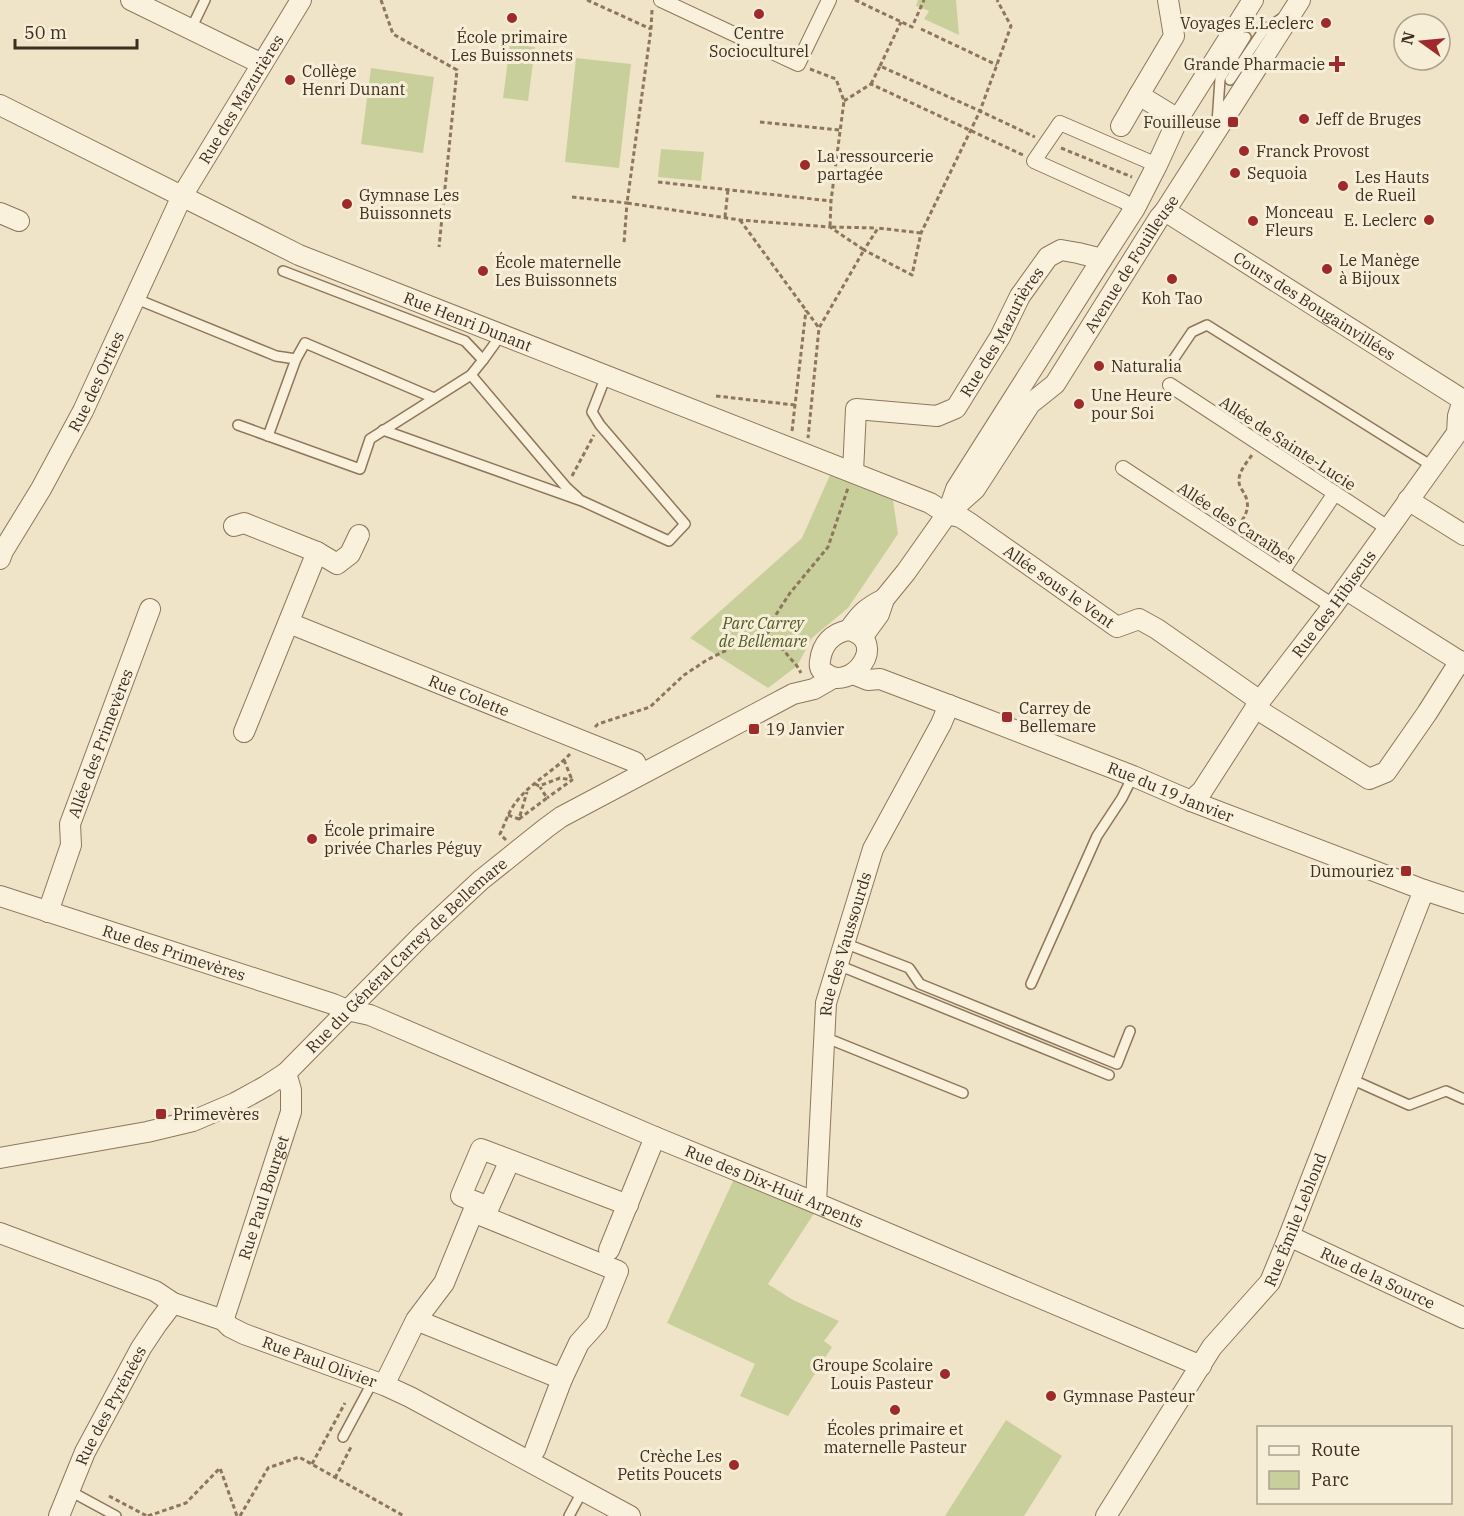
<svg xmlns="http://www.w3.org/2000/svg" width="1464" height="1516" font-family="'IBM Plex Serif',serif">
  <rect width="100%" height="100%" fill="#f0e4c8"/>
  <g fill="#c9cf9b">
    <path d="M 918,0 L 956,0 L 959,35 L 924,19 L 929,11 L 916,6 Z"/>
    <path d="M 510,44 L 535,47 L 528,101 L 503,98 Z"/>
    <path d="M 576,58 L 631,64 L 619,168 L 565,162 Z"/>
    <path d="M 371,68 L 434,77 L 423,153 L 361,144 Z"/>
    <path d="M 661,149 L 704,152 L 701,181 L 658,177 Z"/>
    <path d="M 830,475 L 893,500 L 898,534 L 848,608 L 812,638 L 797,666 L 768,688 L 690,638 L 802,538 Z"/>
    <path d="M 734,1179 L 815,1212 L 768,1284 L 793,1300 L 839,1321 L 824,1341 L 832,1347 L 788,1416 L 740,1396 L 755,1364 L 667,1323 Z"/>
    <path d="M 1006,1420 L 1062,1456 L 1024,1516 L 945,1516 Z"/>
  </g>
  <g fill="none" stroke-linecap="round" stroke-linejoin="round">
    <defs>
      <g id="service">
        <path d="M 191,29 L 205,0"/>
        <path d="M 1230,80 L 1263,31 L 1282,18"/>
        <path d="M 1217,123 L 1220,79 L 1246,37"/>
        <path d="M 283,271 L 465,341 L 483,360"/>
        <path d="M 134,298 L 276,356 L 296,359"/>
        <path d="M 1169,366 L 1192,332 L 1207,325 L 1432,466"/>
        <path d="M 471,375 L 566,487 L 578,498"/>
        <path d="M 238,425 L 360,469 L 370,439 L 471,375 L 483,360 L 501,335"/>
        <path d="M 383,430 L 582,501 L 669,541 L 685,524 L 600,425 L 592,412 L 606,376"/>
        <path d="M 268,436 L 296,359 L 305,343 L 434,398"/>
        <path d="M 844,943 L 909,968 L 920,984 L 1117,1064 L 1130,1031"/>
        <path d="M 838,965 L 1109,1075"/>
        <path d="M 1031,984 L 1097,836 L 1122,798 L 1133,776"/>
        <path d="M 824,1037 L 963,1093"/>
        <path d="M 1351,1079 L 1409,1105 L 1446,1091 L 1464,1099"/>
        <path d="M 343,1437 L 373,1381"/>
        <path d="M 70,1491 L 116,1516"/>
        <path d="M 569,1516 L 583,1490"/>
      </g>
      <g id="pedestrian">
        <path d="M 661,0 L 798,64 L 829,0"/>
        <path d="M 1135,208 L 1123,201 L 1034,161 L 1060,123 L 1157,165"/>
        <path d="M 1170,385 L 1388,528"/>
        <path d="M 1123,468 L 1333,606"/>
        <path d="M 1282,572 L 1335,493"/>
      </g>
      <g id="minor">
        <path d="M 131,0 L 262,64"/>
        <path d="M 1168,0 L 1174,36 L 1139,95 L 1178,119"/>
        <path id="s1" d="M 0,105 L 299,255 L 930,503 L 947,514 L 960,517 L 968,522 L 1117,627 L 1139,619 L 1157,629 L 1260,701"/>
        <path d="M 1121,126 L 1139,95"/>
        <path id="s2" d="M 1165,211 L 1463,400"/>
        <path d="M 0,213 L 19,221"/>
        <path id="s3" d="M 853,472 L 856,409 L 937,416 L 956,408 L 1000,337 L 1020,296 L 1048,257 L 1061,250 L 1078,253 L 1102,259"/>
        <path d="M 1408,500 L 1464,535"/>
        <path d="M 948,512 L 956,489 L 1102,259 L 1135,208 L 1157,165 L 1178,119 L 1253,0"/>
        <path d="M 234,526 L 244,523 L 317,552 L 244,732"/>
        <path d="M 317,552 L 337,564 L 350,554 L 359,535"/>
        <path id="s4" d="M 0,559 L 3,551 L 41,489 L 83,411 L 182,196 L 301,0"/>
        <path d="M 1345,589 L 1464,664"/>
        <path id="s5" d="M 289,623 L 635,762 L 641,774"/>
        <path d="M 849,630 C 891,642 850,694 825,673 C 820,670 819,667 820,661 C 822,644 832,633 849,630 Z"/>
        <path d="M 849,630 C 861,613 866,608 884,599"/>
        <path id="s6" d="M 863,636 L 879,614 L 884,599 L 906,572 L 947,514 L 975,489 L 1030,404 L 1055,384 L 1159,218 L 1165,211 L 1300,0"/>
        <path id="s7" d="M 853,674 L 868,680 L 880,679 L 970,713 L 1133,776 L 1191,801 L 1424,890 L 1464,903"/>
        <path d="M 1255,708 L 1369,779 L 1386,772 L 1427,713 L 1460,661"/>
        <path id="s8" d="M 1191,801 L 1202,791 L 1260,701 L 1333,606 L 1457,433 L 1458,416 L 1463,400"/>
        <path id="s9" d="M 0,896 L 333,1004 L 347,1010 L 370,1015 L 655,1137 L 816,1203 L 1201,1366"/>
        <path id="s10" d="M 48,912 L 71,845 L 70,824 L 150,609"/>
        <path id="s11" d="M 0,1158 L 147,1132 L 193,1121 L 235,1103 L 266,1086 L 286,1073 L 423,934 L 481,880 L 546,828 L 561,817 L 793,694 L 814,689 L 833,678"/>
        <path d="M 510,1160 L 489,1207 L 461,1196 L 481,1149 L 628,1205"/>
        <path id="s12" d="M 816,1203 L 826,1003 L 873,849 L 941,724 L 949,705"/>
        <path id="s13" d="M 0,1233 L 155,1291 L 173,1303 L 223,1320 L 230,1327 L 244,1334 L 384,1385 L 410,1397 L 630,1516"/>
        <path id="s14" d="M 1289,1236 L 1464,1318"/>
        <path d="M 609,1250 L 655,1137"/>
        <path id="s15" d="M 223,1320 L 226,1312 L 291,1112 L 291,1090 L 286,1073"/>
        <path d="M 384,1385 L 416,1320 L 444,1283 L 473,1212 L 618,1271 L 597,1323 L 579,1343 L 562,1379 L 416,1320"/>
        <path d="M 535,1450 L 562,1379"/>
        <path id="s16" d="M 59,1516 L 85,1452 L 141,1348 L 157,1324 L 173,1303"/>
        <path id="s17" d="M 1106,1516 L 1212,1347 L 1270,1282 L 1289,1236 L 1424,890"/>
      </g>
    </defs>
    <use href="#service" stroke="#8d765c" stroke-width="12"/>
    <use href="#pedestrian" stroke="#8d765c" stroke-width="16"/>
    <use href="#minor" stroke="#8d765c" stroke-width="22"/>
    <g stroke="#8d765c" stroke-width="3" stroke-dasharray="4.5 3" stroke-linecap="butt">
      <path d="M 381,0 L 393,34 L 457,70 L 439,247"/>
      <path d="M 587,0 L 651,29"/>
      <path d="M 855,0 L 912,27 L 924,0"/>
      <path d="M 652,10 L 651,29 L 627,203 L 740,220 L 830,227 L 864,250 L 819,328 L 808,438"/>
      <path d="M 921,29 L 997,65"/>
      <path d="M 880,66 L 901,22"/>
      <path d="M 810,69 L 836,79 L 844,101 L 831,201 L 830,227 L 877,228"/>
      <path d="M 871,84 L 880,66 L 980,111 L 1011,26 L 997,0"/>
      <path d="M 844,101 L 871,84 L 1023,155"/>
      <path d="M 760,122 L 840,130"/>
      <path d="M 1061,148 L 1132,177"/>
      <path d="M 658,182 L 831,201"/>
      <path d="M 572,197 L 627,203 L 624,243"/>
      <path d="M 725,217 L 728,189"/>
      <path d="M 740,220 L 819,328"/>
      <path d="M 921,233 L 878,228 L 864,250 L 912,275 L 921,233 L 980,111 L 1035,137"/>
      <path d="M 716,396 L 795,405"/>
      <path d="M 792,431 L 806,310"/>
      <path d="M 572,476 L 594,435"/>
      <path d="M 1238,527 C 1245,516 1251,508 1245,495 C 1243,491 1239,486 1239,482 C 1238,472 1247,462 1252,455"/>
      <path d="M 766,630 L 797,666 L 801,673"/>
      <path d="M 595,727 L 598,724 L 650,707 L 684,675 L 707,660 L 766,630 L 790,593 L 828,547 L 848,488"/>
      <path d="M 564,760 L 572,780"/>
      <path d="M 535,784 L 539,786 L 560,778 L 572,780 L 547,798"/>
      <path d="M 508,815 L 519,819 L 527,792"/>
      <path d="M 519,819 L 547,798 L 540,787"/>
      <path d="M 506,840 L 500,834 C 504,826 507,816 512,808 C 526,785 552,773 570,754"/>
      <path d="M 312,1464 L 345,1403"/>
      <path d="M 335,1478 L 351,1447"/>
      <path d="M 109,1496 L 147,1516"/>
      <path d="M 148,1516 L 186,1503 L 220,1468 L 237,1516"/>
      <path d="M 240,1516 L 268,1468 L 299,1457 L 404,1516"/>
    </g>
    <use href="#service" stroke="#faf1dc" stroke-width="9"/>
    <use href="#pedestrian" stroke="#faf1dc" stroke-width="14"/>
    <use href="#minor" stroke="#faf1dc" stroke-width="20"/>
  </g>
  <g fill="#9e2a2b" stroke="#f7eed8" stroke-width="2">
    <circle cx="759" cy="14" r="6"/>
    <circle cx="512" cy="18" r="6"/>
    <circle cx="1326" cy="23" r="6"/>
    <path d="M1334 55h6v6h6v6h-6v6h-6v-6h-6v-6h6z"/>
    <circle cx="290" cy="80" r="6"/>
    <circle cx="1304" cy="119" r="6"/>
    <rect x="1227" y="116" width="12" height="12" rx="3"/>
    <circle cx="1244" cy="151" r="6"/>
    <circle cx="805" cy="165" r="6"/>
    <circle cx="1235" cy="173" r="6"/>
    <circle cx="1343" cy="186" r="6"/>
    <circle cx="347" cy="204" r="6"/>
    <circle cx="1429" cy="220" r="6"/>
    <circle cx="1253" cy="221" r="6"/>
    <circle cx="1327" cy="269" r="6"/>
    <circle cx="483" cy="271" r="6"/>
    <circle cx="1172" cy="279" r="6"/>
    <circle cx="1099" cy="366" r="6"/>
    <circle cx="1079" cy="404" r="6"/>
    <rect x="1001" y="711" width="12" height="12" rx="3"/>
    <rect x="748" y="723" width="12" height="12" rx="3"/>
    <circle cx="312" cy="839" r="6"/>
    <rect x="1400" y="865" width="12" height="12" rx="3"/>
    <rect x="155" y="1108" width="12" height="12" rx="3"/>
    <circle cx="945" cy="1374" r="6"/>
    <circle cx="1051" cy="1396" r="6"/>
    <circle cx="895" cy="1410" r="6"/>
    <circle cx="734" cy="1465" r="6"/>
  </g>
  <g text-anchor="middle" dominant-baseline="central" stroke-width="6" stroke-linejoin="round" paint-order="stroke">
    <g font-size="16" fill="#3d2e20" stroke="#f7eed8" text-anchor="start">
      <text x="1314" y="23" text-anchor="end">Voyages E.Leclerc</text>
      <text x="759" y="33" text-anchor="middle">Centre<tspan x="759" dy="18">Socioculturel</tspan></text>
      <text x="512" y="37" text-anchor="middle">École primaire<tspan x="512" dy="18">Les Buissonnets</tspan></text>
      <text x="1325" y="64" text-anchor="end">Grande Pharmacie</text>
      <text x="302" y="71">Collège<tspan x="302" dy="18">Henri Dunant</tspan></text>
      <text x="1316" y="119">Jeff de Bruges</text>
      <text x="1221" y="122" text-anchor="end">Fouilleuse</text>
      <text x="1256" y="151">Franck Provost</text>
      <text x="817" y="156">La ressourcerie<tspan x="817" dy="18">partagée</tspan></text>
      <text x="1247" y="173">Sequoia</text>
      <text x="1355" y="177">Les Hauts<tspan x="1355" dy="18">de Rueil</tspan></text>
      <text x="359" y="195">Gymnase Les<tspan x="359" dy="18">Buissonnets</tspan></text>
      <text x="1265" y="212">Monceau<tspan x="1265" dy="18">Fleurs</tspan></text>
      <text x="1417" y="220" text-anchor="end">E. Leclerc</text>
      <text x="1339" y="260">Le Manège<tspan x="1339" dy="18">à Bijoux</tspan></text>
      <text x="495" y="262">École maternelle<tspan x="495" dy="18">Les Buissonnets</tspan></text>
      <text x="1172" y="298" text-anchor="middle">Koh Tao</text>
      <text x="1111" y="366">Naturalia</text>
      <text x="1091" y="395">Une Heure<tspan x="1091" dy="18">pour Soi</tspan></text>
      <text x="1019" y="708">Carrey de<tspan x="1019" dy="18">Bellemare</tspan></text>
      <text x="766" y="729">19 Janvier</text>
      <text x="324" y="830">École primaire<tspan x="324" dy="18">privée Charles Péguy</tspan></text>
      <text x="1394" y="871" text-anchor="end">Dumouriez</text>
      <text x="173" y="1114">Primevères</text>
      <text x="933" y="1365" text-anchor="end">Groupe Scolaire<tspan x="933" dy="18">Louis Pasteur</tspan></text>
      <text x="1063" y="1396">Gymnase Pasteur</text>
      <text x="895" y="1429" text-anchor="middle">Écoles primaire et<tspan x="895" dy="18">maternelle Pasteur</tspan></text>
      <text x="722" y="1456" text-anchor="end">Crèche Les<tspan x="722" dy="18">Petits Poucets</tspan></text>
    </g>
    <g font-size="16" fill="#3d2e20" stroke="#f7eed8">
      <text stroke="none"><textPath href="#s4" startOffset="520">Rue des Mazurières</textPath></text>
      <text stroke="none"><textPath href="#s6" startOffset="462">Avenue de Fouilleuse</textPath></text>
      <text stroke="none"><textPath href="#s2" startOffset="177">Cours des Bougainvillées</textPath></text>
      <text stroke="none"><textPath href="#s1" startOffset="516">Rue Henri Dunant</textPath></text>
      <text stroke="none"><textPath href="#s3" startOffset="254">Rue des Mazurières</textPath></text>
      <text stroke="none"><textPath href="#s4" startOffset="202">Rue des Orties</textPath></text>
      <text transform="translate(1288 443) rotate(33)">Allée de Sainte-Lucie</text>
      <text transform="translate(1237 523) rotate(33)">Allée des Caraïbes</text>
      <text stroke="none"><textPath href="#s1" startOffset="1167">Allée sous le Vent</textPath></text>
      <text stroke="none"><textPath href="#s8" startOffset="244">Rue des Hibiscus</textPath></text>
      <text stroke="none"><textPath href="#s5" startOffset="194">Rue Colette</textPath></text>
      <text stroke="none"><textPath href="#s10" startOffset="178">Allée des Primevères</textPath></text>
      <text stroke="none"><textPath href="#s7" startOffset="340">Rue du 19 Janvier</textPath></text>
      <text stroke="none"><textPath href="#s12" startOffset="262">Rue des Vaussourds</textPath></text>
      <text stroke="none"><textPath href="#s9" startOffset="183">Rue des Primevères</textPath></text>
      <text stroke="none"><textPath href="#s11" startOffset="470">Rue du Général Carrey de Bellemare</textPath></text>
      <text stroke="none"><textPath href="#s9" startOffset="828">Rue des Dix-Huit Arpents</textPath></text>
      <text stroke="none"><textPath href="#s15" startOffset="129">Rue Paul Bourget</textPath></text>
      <text stroke="none"><textPath href="#s17" startOffset="354">Rue Émile Leblond</textPath></text>
      <text stroke="none"><textPath href="#s14" startOffset="98">Rue de la Source</textPath></text>
      <text stroke="none"><textPath href="#s13" startOffset="346">Rue Paul Olivier</textPath></text>
      <text stroke="none"><textPath href="#s16" startOffset="122">Rue des Pyrénées</textPath></text>
    </g>
    <g font-size="16" font-style="italic" fill="#4d5a26" stroke="#f7eed8">
      <text x="763" y="623">Parc Carrey<tspan x="763" dy="18">de Bellemare</tspan></text>
    </g>
  </g>
  <rect x="1257" y="1426" width="195" height="78" fill="#f7eed8" stroke="#ada18e" stroke-width="1.5"/>
  <rect x="1269" y="1446" width="30" height="9" fill="#faf1dc" stroke="#ada18e" stroke-width="1.5"/>
  <text x="1311" y="1456" font-size="18" fill="#3d2e20">Route</text>
  <rect x="1269" y="1471" width="30" height="18" fill="#c9cf9b" stroke="#ada18e" stroke-width="1.5"/>
  <text x="1311" y="1486" font-size="18" fill="#3d2e20">Parc</text>
  <g transform="translate(1422 42) rotate(285)"><circle r="28" fill="#f7eed8" stroke="#ada18e" stroke-width="1.5"/>
  <path d="M0-4.5L10 22L0 15L-10 22Z" fill="#9e2a2b"/>
  <text y="-9" font-size="16" font-weight="bold" text-anchor="middle" fill="#3d2e20">N</text>
  </g>
  <path d="M15 39v9h122v-9" fill="none" stroke="#3d2e20" stroke-width="3"/>
  <text x="24" y="39" font-size="18" fill="#3d2e20" stroke="#f7eed8" stroke-width="4.5" paint-order="stroke">50 m</text>
</svg>
